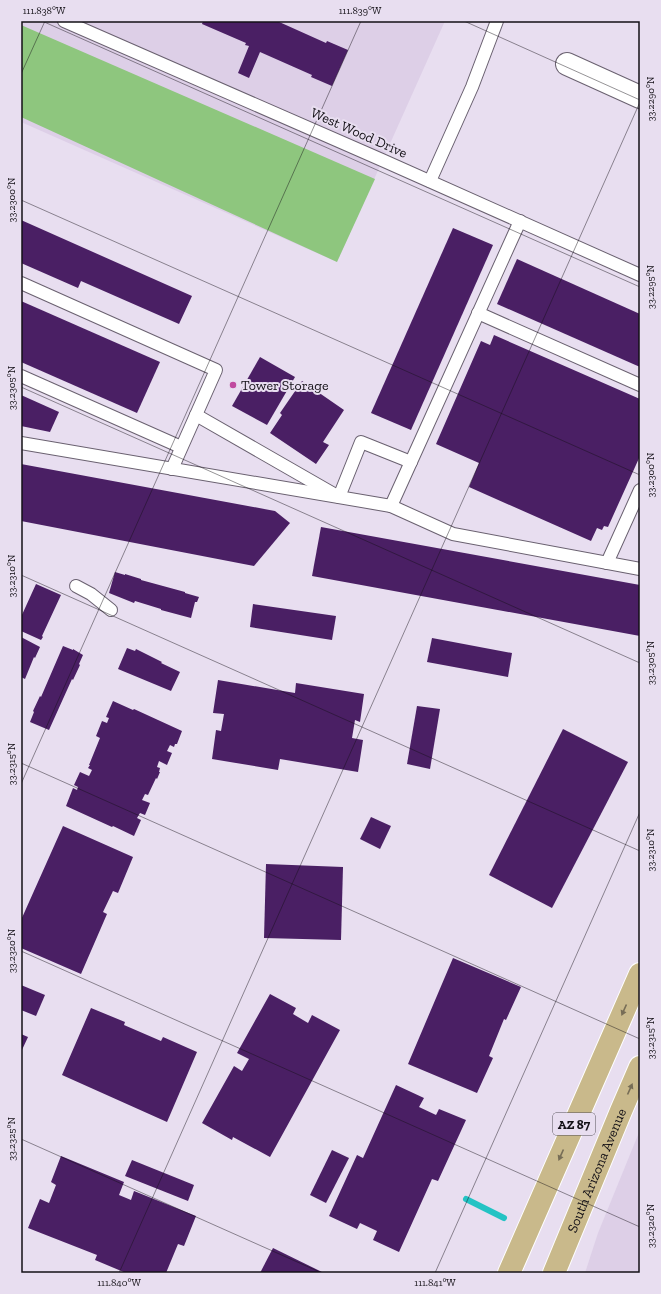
<svg xmlns="http://www.w3.org/2000/svg" width="661" height="1294" font-family="'Zilla Slab',serif">
  <rect width="100%" height="100%" fill="#e8def0"/>
  <g fill="#ddcfe7">
    <path d="M 21,21 L 445,21 L 337,262 L 21,122 Z"/>
    <path d="M 640,1130 L 640,1273 L 585,1273 L 598,1233 Z"/>
  </g>
  <path fill="#8ec67e" d="M 21,25 L 375,179 L 337,262 L 21,117 Z"/>
  <g fill="none" stroke-linecap="round" stroke-linejoin="round">
    <path stroke="#24c3c4" stroke-width="6" d="M 466,1199 L 504,1218"/>
  </g>
  <g fill="#4a1f64">
    <path d="M 203,21 L 277,21 L 326,43 L 327,41 L 348,50 L 332,86 L 311,77 L 312,75 L 260,52 L 249,78 L 238,73 L 249,46 L 245,45 L 246,43 L 202,24 Z"/>
    <path d="M 21,220 L 192,296 L 179,324 L 81,281 L 78,288 L 21,263 Z"/>
    <path d="M 453,228 L 493,245 L 411,430 L 371,413 Z"/>
    <path d="M 517,259 L 640,314 L 640,367 L 497,304 Z"/>
    <path d="M 21,301 L 160,362 L 137,413 L 21,362 Z"/>
    <path d="M 494,335 L 640,399 L 640,456 L 608,527 L 604,526 L 602,530 L 597,528 L 591,541 L 469,487 L 479,463 L 436,444 L 481,341 L 490,345 Z"/>
    <path d="M 260,357 L 295,377 L 267,425 L 232,406 Z"/>
    <path d="M 302,381 L 344,410 L 323,442 L 329,445 L 316,464 L 270,433 L 282,415 L 280,413 Z"/>
    <path d="M 21,395 L 59,412 L 50,432 L 21,426 Z"/>
    <path d="M 21,464 L 275,511 L 290,523 L 254,566 L 21,521 Z"/>
    <path d="M 321,527 L 640,585 L 640,636 L 312,576 Z"/>
    <path d="M 115,572 L 125,575 L 125,574 L 141,579 L 141,580 L 185,592 L 185,593 L 199,597 L 197,602 L 195,602 L 191,618 L 161,610 L 161,609 L 135,601 L 134,603 L 109,593 Z"/>
    <path d="M 36,584 L 61,595 L 42,636 L 43,637 L 41,640 L 21,631 L 21,617 Z"/>
    <path d="M 253,604 L 336,616 L 332,640 L 250,627 Z"/>
    <path d="M 21,637 L 40,647 L 35,658 L 34,657 L 25,679 L 21,677 Z"/>
    <path d="M 432,638 L 512,653 L 508,677 L 427,662 Z"/>
    <path d="M 63,646 L 73,650 L 73,649 L 83,655 L 79,664 L 80,665 L 73,680 L 72,679 L 49,730 L 30,722 L 34,712 L 33,711 L 40,696 L 41,697 Z"/>
    <path d="M 127,648 L 135,651 L 136,649 L 162,662 L 161,663 L 180,672 L 171,691 L 118,669 Z"/>
    <path d="M 218,680 L 295,693 L 296,683 L 364,694 L 360,722 L 355,720 L 352,738 L 363,740 L 358,772 L 280,759 L 278,770 L 212,759 L 216,730 L 221,731 L 224,714 L 213,713 Z"/>
    <path d="M 113,701 L 133,710 L 134,709 L 182,731 L 177,744 L 175,744 L 174,747 L 170,745 L 167,751 L 172,753 L 167,765 L 159,761 L 157,767 L 160,768 L 159,772 L 160,772 L 157,779 L 156,778 L 148,795 L 145,794 L 142,800 L 150,803 L 145,815 L 140,813 L 137,818 L 141,820 L 134,836 L 113,826 L 112,827 L 66,806 L 73,788 L 77,790 L 78,787 L 74,785 L 80,772 L 89,776 L 92,770 L 88,768 L 90,765 L 89,765 L 100,738 L 96,736 L 102,721 L 107,723 L 109,718 L 106,717 Z"/>
    <path d="M 417,706 L 440,709 L 430,769 L 407,764 Z"/>
    <path d="M 563,729 L 628,762 L 552,908 L 489,875 Z"/>
    <path d="M 371,817 L 391,826 L 380,849 L 360,839 Z"/>
    <path d="M 63,826 L 133,857 L 118,893 L 113,891 L 103,912 L 107,914 L 81,974 L 21,948 L 21,920 Z"/>
    <path d="M 266,864 L 343,867 L 341,940 L 264,938 Z"/>
    <path d="M 453,958 L 521,987 L 506,1020 L 504,1019 L 489,1056 L 493,1058 L 477,1093 L 408,1064 Z"/>
    <path d="M 21,985 L 45,995 L 36,1016 L 21,1010 Z"/>
    <path d="M 270,994 L 296,1008 L 293,1014 L 308,1023 L 312,1015 L 340,1030 L 270,1157 L 233,1137 L 232,1140 L 202,1123 L 234,1066 L 242,1071 L 249,1059 L 237,1053 Z"/>
    <path d="M 91,1008 L 125,1022 L 124,1025 L 161,1041 L 163,1037 L 197,1052 L 167,1122 L 62,1075 Z"/>
    <path d="M 21,1034 L 28,1037 L 21,1052 Z"/>
    <path d="M 396,1085 L 424,1098 L 419,1107 L 436,1115 L 439,1109 L 466,1120 L 438,1181 L 432,1179 L 399,1252 L 373,1240 L 377,1231 L 360,1223 L 357,1229 L 329,1216 L 357,1155 L 363,1158 Z"/>
    <path d="M 332,1150 L 349,1158 L 326,1203 L 310,1195 Z"/>
    <path d="M 61,1156 L 124,1182 L 119,1195 L 131,1200 L 134,1191 L 196,1216 L 184,1246 L 178,1244 L 166,1273 L 126,1273 L 95,1260 L 97,1255 L 28,1228 L 40,1199 L 49,1203 L 56,1185 L 51,1182 Z"/>
    <path d="M 132,1160 L 194,1185 L 188,1201 L 125,1176 Z"/>
    <path d="M 273,1248 L 324,1273 L 260,1273 Z"/>
  </g>
  <g fill="none" stroke-linecap="round" stroke-linejoin="round">
    <defs>
      <g id="service">
        <path d="M 64,21 L 382,160 L 640,275"/>
        <path d="M 430,181 L 472,87 L 497,21"/>
        <path d="M 520,221 L 391,506 L 453,534 L 640,569"/>
        <path d="M 21,283 L 216,370 L 172,469"/>
        <path d="M 478,313 L 640,385"/>
        <path d="M 21,376 L 181,447"/>
        <path d="M 196,415 L 339,497 L 361,442 L 411,462"/>
        <path d="M 21,443 L 391,506"/>
        <path d="M 607,563 L 640,490"/>
        <path d="M 76,586 L 91,594 L 111,610"/>
      </g>
      <path id="minor" d="M 567,64 L 640,97"/>
      <g id="primary">
        <path d="M 509,1273 L 640,974"/>
        <path id="s1" d="M 554,1273 L 621,1111 L 640,1067"/>
      </g>
    </defs>
    <use href="#service" stroke="#6a6170" stroke-width="14"/>
    <use href="#minor" stroke="#6a6170" stroke-width="24"/>
    <use href="#primary" stroke="#fff" stroke-width="24"/>
    <use href="#service" stroke="#fff" stroke-width="12"/>
    <use href="#minor" stroke="#fff" stroke-width="22"/>
    <use href="#primary" stroke="#c9b98b" stroke-width="22"/>
  </g>
  <defs><path id="oneway-solid" d="M-6-.8H1V-3.2L6.5 0L1 3.2V.8H-6Z"/></defs>
  <g fill="#776d56">
    <use href="#oneway-solid" transform="translate(624 1010) rotate(114)"/>
    <use href="#oneway-solid" transform="translate(630 1089) rotate(-66)"/>
    <use href="#oneway-solid" transform="translate(561 1155) rotate(114)"/>
  </g>
  <path fill="none" stroke="#131016" stroke-width="1" stroke-opacity="0.45" d="M 42,21 L 640,287M 464,21 L 640,100M 21,74 L 45,21M 21,200 L 640,475M 21,387 L 640,663M 21,575 L 640,851M 21,763 L 640,1039M 21,784 L 361,21M 21,951 L 640,1227M 21,1139 L 322,1273M 119,1273 L 640,102M 435,1273 L 640,812"/>
  <circle fill="#c0499f" stroke="#e8def0" stroke-width="1.5" cx="233" cy="385" r="4"/>
  <g text-anchor="middle" dominant-baseline="central" stroke-width="4" stroke-linejoin="round" paint-order="stroke">
    <rect fill="#e8def0" stroke="#534e57" stroke-width="1" x="553" y="1113" width="42" height="22" rx="3"/>
    <g font-size="13" font-weight="bold" fill="#131016">
      <text x="574" y="1124">AZ 87</text>
    </g>
    <g font-size="14" fill="#131016" stroke="#e8def0">
      <text transform="translate(359 133) rotate(24)">West Wood Drive</text>
      <text stroke="none"><textPath href="#s1" startOffset="111">South Arizona Avenue</textPath></text>
    </g>
    <g font-size="14" fill="#131016" stroke="#e8def0" text-anchor="start">
      <text x="241" y="385">Tower Storage</text>
    </g>
  </g>
  <rect width="661" height="1294" fill="none" stroke="#e8def0" stroke-width="44"/>
  <rect x="22" y="22" width="617" height="1250" fill="none" stroke="#131016" stroke-width="1.5"/>
  <g font-size="10" text-anchor="middle" fill="#131016">
    <text x="44" y="14">111.838°W</text>
    <text x="360" y="14">111.839°W</text>
    <text transform="translate(650 99) rotate(-90)" y="4">33.2290°N</text>
    <text transform="translate(11 200) rotate(-90)" y="4">33.2300°N</text>
    <text transform="translate(650 287) rotate(-90)" y="4">33.2295°N</text>
    <text transform="translate(11 388) rotate(-90)" y="4">33.2305°N</text>
    <text transform="translate(650 475) rotate(-90)" y="4">33.2300°N</text>
    <text transform="translate(11 576) rotate(-90)" y="4">33.2310°N</text>
    <text transform="translate(650 663) rotate(-90)" y="4">33.2305°N</text>
    <text transform="translate(11 764) rotate(-90)" y="4">33.2315°N</text>
    <text transform="translate(650 850) rotate(-90)" y="4">33.2310°N</text>
    <text transform="translate(11 951) rotate(-90)" y="4">33.2320°N</text>
    <text transform="translate(650 1038) rotate(-90)" y="4">33.2315°N</text>
    <text transform="translate(11 1139) rotate(-90)" y="4">33.2325°N</text>
    <text transform="translate(650 1226) rotate(-90)" y="4">33.2320°N</text>
    <text x="119" y="1286">111.840°W</text>
    <text x="435" y="1286">111.841°W</text>
  </g>
</svg>
